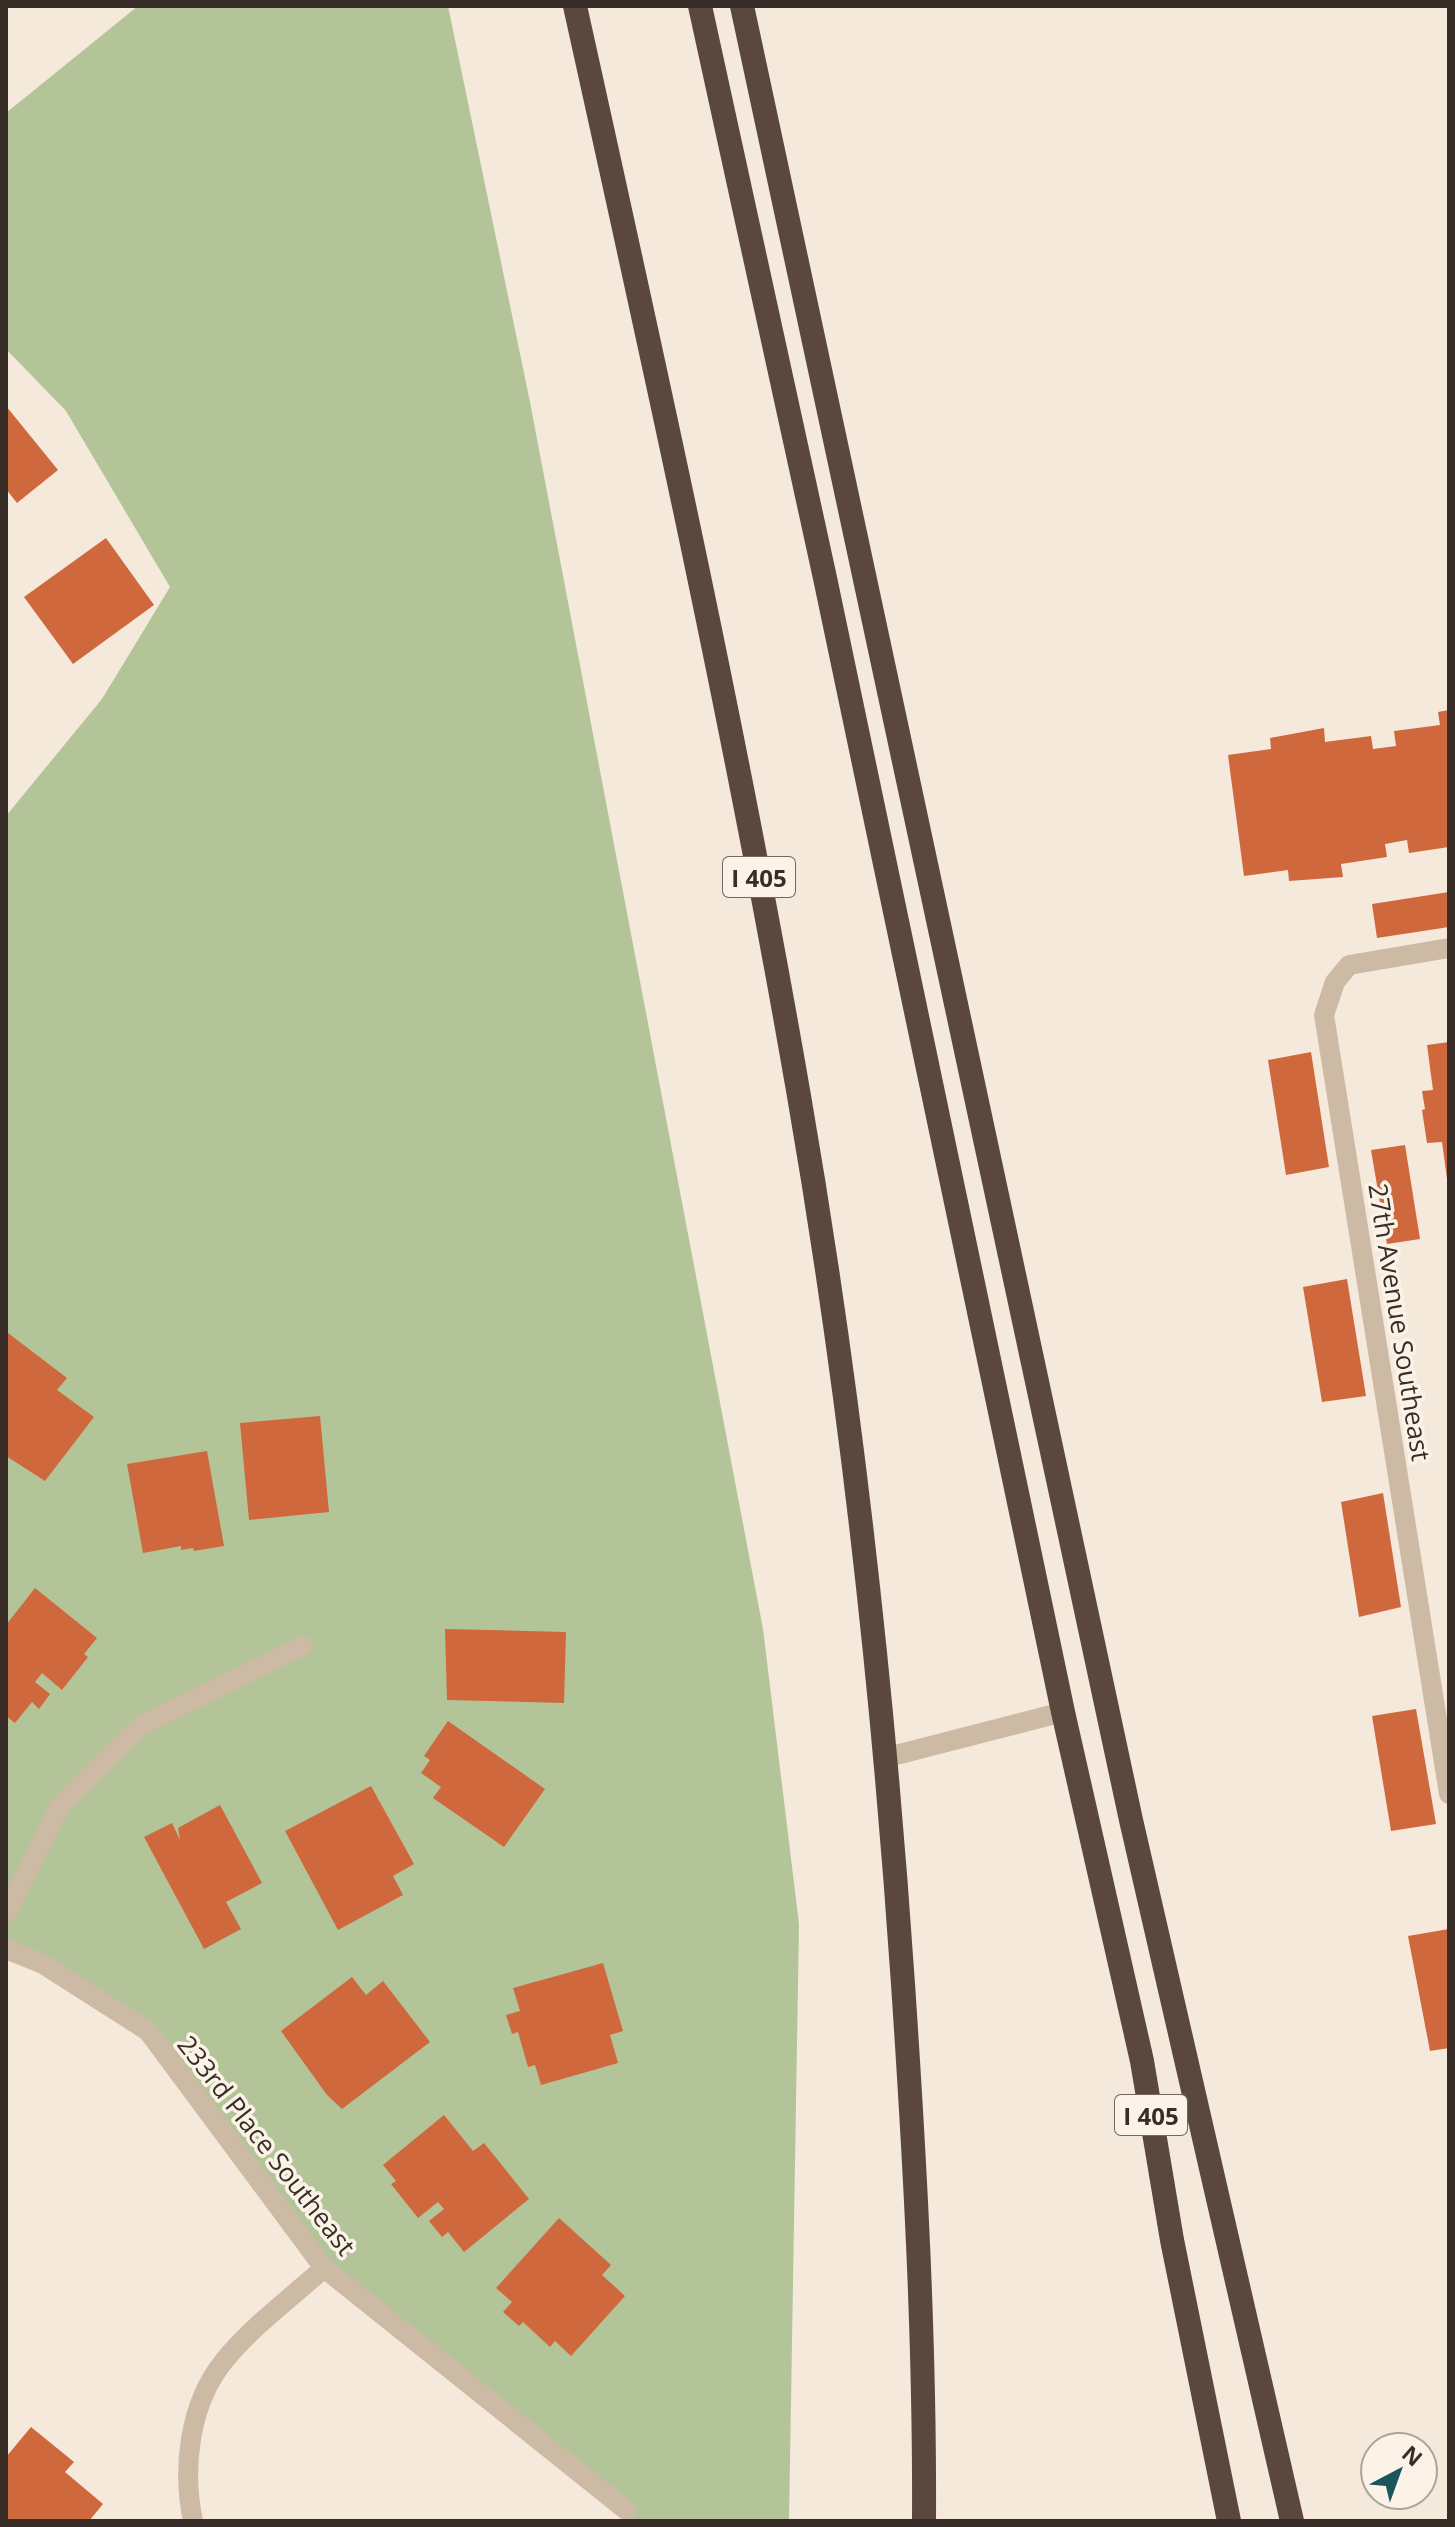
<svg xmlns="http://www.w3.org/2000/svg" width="1455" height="2527" font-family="'Open Sans',sans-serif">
  <rect width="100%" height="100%" fill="#f4e9db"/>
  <path fill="#b3c499" d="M 138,6 L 448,6 L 530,402 L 763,1629 L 799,1924 L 789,2521 L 632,2521 L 626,2510 L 324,2268 L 148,2031 L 6,1949 L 6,816 L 102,699 L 170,587 L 66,411 L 6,349 L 6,113 Z"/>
  <g fill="#cf683d">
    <path d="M 6,406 L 58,470 L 17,503 L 6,489 Z"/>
    <path d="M 106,538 L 154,605 L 73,664 L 24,597 Z"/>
    <path d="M 1449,710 L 1449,847 L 1409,853 L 1407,840 L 1385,844 L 1387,857 L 1341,864 L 1343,877 L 1289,881 L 1288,870 L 1244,876 L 1228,755 L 1271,749 L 1270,738 L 1324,728 L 1325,742 L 1371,736 L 1373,749 L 1396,746 L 1394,731 L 1440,725 L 1438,712 Z"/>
    <path d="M 1449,892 L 1449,927 L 1377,938 L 1372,904 Z"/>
    <path d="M 1449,1042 L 1449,1179 L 1447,1179 L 1442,1142 L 1427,1143 L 1422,1110 L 1425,1109 L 1422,1091 L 1433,1090 L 1427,1045 Z"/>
    <path d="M 1311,1052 L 1329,1167 L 1286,1175 L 1268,1060 Z"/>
    <path d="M 1405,1145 L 1420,1239 L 1387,1244 L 1371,1150 Z"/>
    <path d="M 1347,1279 L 1366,1396 L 1322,1402 L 1303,1287 Z"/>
    <path d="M 8,1333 L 67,1378 L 57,1390 L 94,1417 L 45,1481 L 6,1456 Z"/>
    <path d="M 320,1416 L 329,1512 L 249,1520 L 240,1423 Z"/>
    <path d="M 207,1451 L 224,1546 L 194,1551 L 193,1548 L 181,1550 L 181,1546 L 143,1553 L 127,1464 Z"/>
    <path d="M 1383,1493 L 1401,1607 L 1359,1617 L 1341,1502 Z"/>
    <path d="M 35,1588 L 97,1638 L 84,1654 L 88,1657 L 62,1690 L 42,1673 L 35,1682 L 50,1694 L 39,1709 L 32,1702 L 15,1723 L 6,1716 L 6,1625 Z"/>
    <path d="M 445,1629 L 566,1632 L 564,1703 L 447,1700 Z"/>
    <path d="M 1416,1709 L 1436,1824 L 1391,1831 L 1372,1716 Z"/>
    <path d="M 448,1721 L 545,1789 L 504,1847 L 433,1798 L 441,1787 L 421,1773 L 430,1760 L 424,1756 Z"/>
    <path d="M 371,1786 L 414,1864 L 393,1876 L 403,1895 L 338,1930 L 285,1831 Z"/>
    <path d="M 220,1805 L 262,1883 L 226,1902 L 241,1929 L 204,1949 L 144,1837 L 172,1823 L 180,1840 L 178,1828 Z"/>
    <path d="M 1449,1929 L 1449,2048 L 1430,2051 L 1408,1936 Z"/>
    <path d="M 603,1963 L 623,2031 L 610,2035 L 618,2063 L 541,2085 L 535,2065 L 528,2067 L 518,2032 L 512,2034 L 506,2015 L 520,2011 L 513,1988 Z"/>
    <path d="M 352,1977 L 366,1995 L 383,1981 L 430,2042 L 342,2109 L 327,2095 L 281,2031 Z"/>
    <path d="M 444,2115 L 473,2151 L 484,2143 L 529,2199 L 464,2252 L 448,2232 L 442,2237 L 429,2221 L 444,2209 L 438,2202 L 418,2218 L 391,2184 L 396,2181 L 383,2165 Z"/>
    <path d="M 559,2218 L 611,2265 L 602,2275 L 625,2296 L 571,2356 L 555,2341 L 550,2347 L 523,2322 L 519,2326 L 503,2312 L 512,2302 L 496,2288 Z"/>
    <path d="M 31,2427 L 74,2462 L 65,2472 L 103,2504 L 89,2521 L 6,2521 L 6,2457 Z"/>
  </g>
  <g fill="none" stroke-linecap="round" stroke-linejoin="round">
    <g stroke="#cdbaa5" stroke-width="20">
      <path d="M 1449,948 L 1349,965 L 1335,982 L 1324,1015 L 1449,1794"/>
      <path d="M 888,1757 L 1063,1712"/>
      <path d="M 6,1913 L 60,1806 L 142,1725 L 302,1646"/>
      <path d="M 6,1949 L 43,1964 L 148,2031 L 324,2268 L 626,2510"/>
      <path d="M 193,2521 C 182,2469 189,2404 224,2361 C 250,2328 292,2297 324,2268"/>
    </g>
    <g stroke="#5a483e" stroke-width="24">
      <path d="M 575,6 C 655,368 736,731 799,1096 C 850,1390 883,1687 903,1984 C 915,2163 925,2342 924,2521"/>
      <path d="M 700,6 L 825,578 L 1063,1712 L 1142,2061 L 1172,2240 L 1229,2521"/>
      <path d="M 742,6 L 1131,1820 L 1292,2521"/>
    </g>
  </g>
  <g text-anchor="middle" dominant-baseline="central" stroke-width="7" stroke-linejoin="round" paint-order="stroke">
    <g fill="#fbf3e7" stroke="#726861" stroke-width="2">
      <rect x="723" y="857" width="72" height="40" rx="6"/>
      <rect x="1115" y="2095" width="72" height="40" rx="6"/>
    </g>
    <g font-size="24" font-weight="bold" fill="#382d27">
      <text x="759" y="877">I 405</text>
      <text x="1151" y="2115">I 405</text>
    </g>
    <g font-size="26" fill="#382d27" stroke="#fbf3e7">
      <text transform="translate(1400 1322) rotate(81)">27th Avenue Southeast</text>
      <text transform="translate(267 2145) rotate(52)">233rd Place Southeast</text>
    </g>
  </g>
  <rect width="1455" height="2527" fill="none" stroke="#382d27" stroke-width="16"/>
  <g transform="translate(1399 2471) rotate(41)"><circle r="38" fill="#fbf3e7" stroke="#ada49a" stroke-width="2"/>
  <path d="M0-6L14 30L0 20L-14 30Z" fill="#19555d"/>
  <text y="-12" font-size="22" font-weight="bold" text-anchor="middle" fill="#382d27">N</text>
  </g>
</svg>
